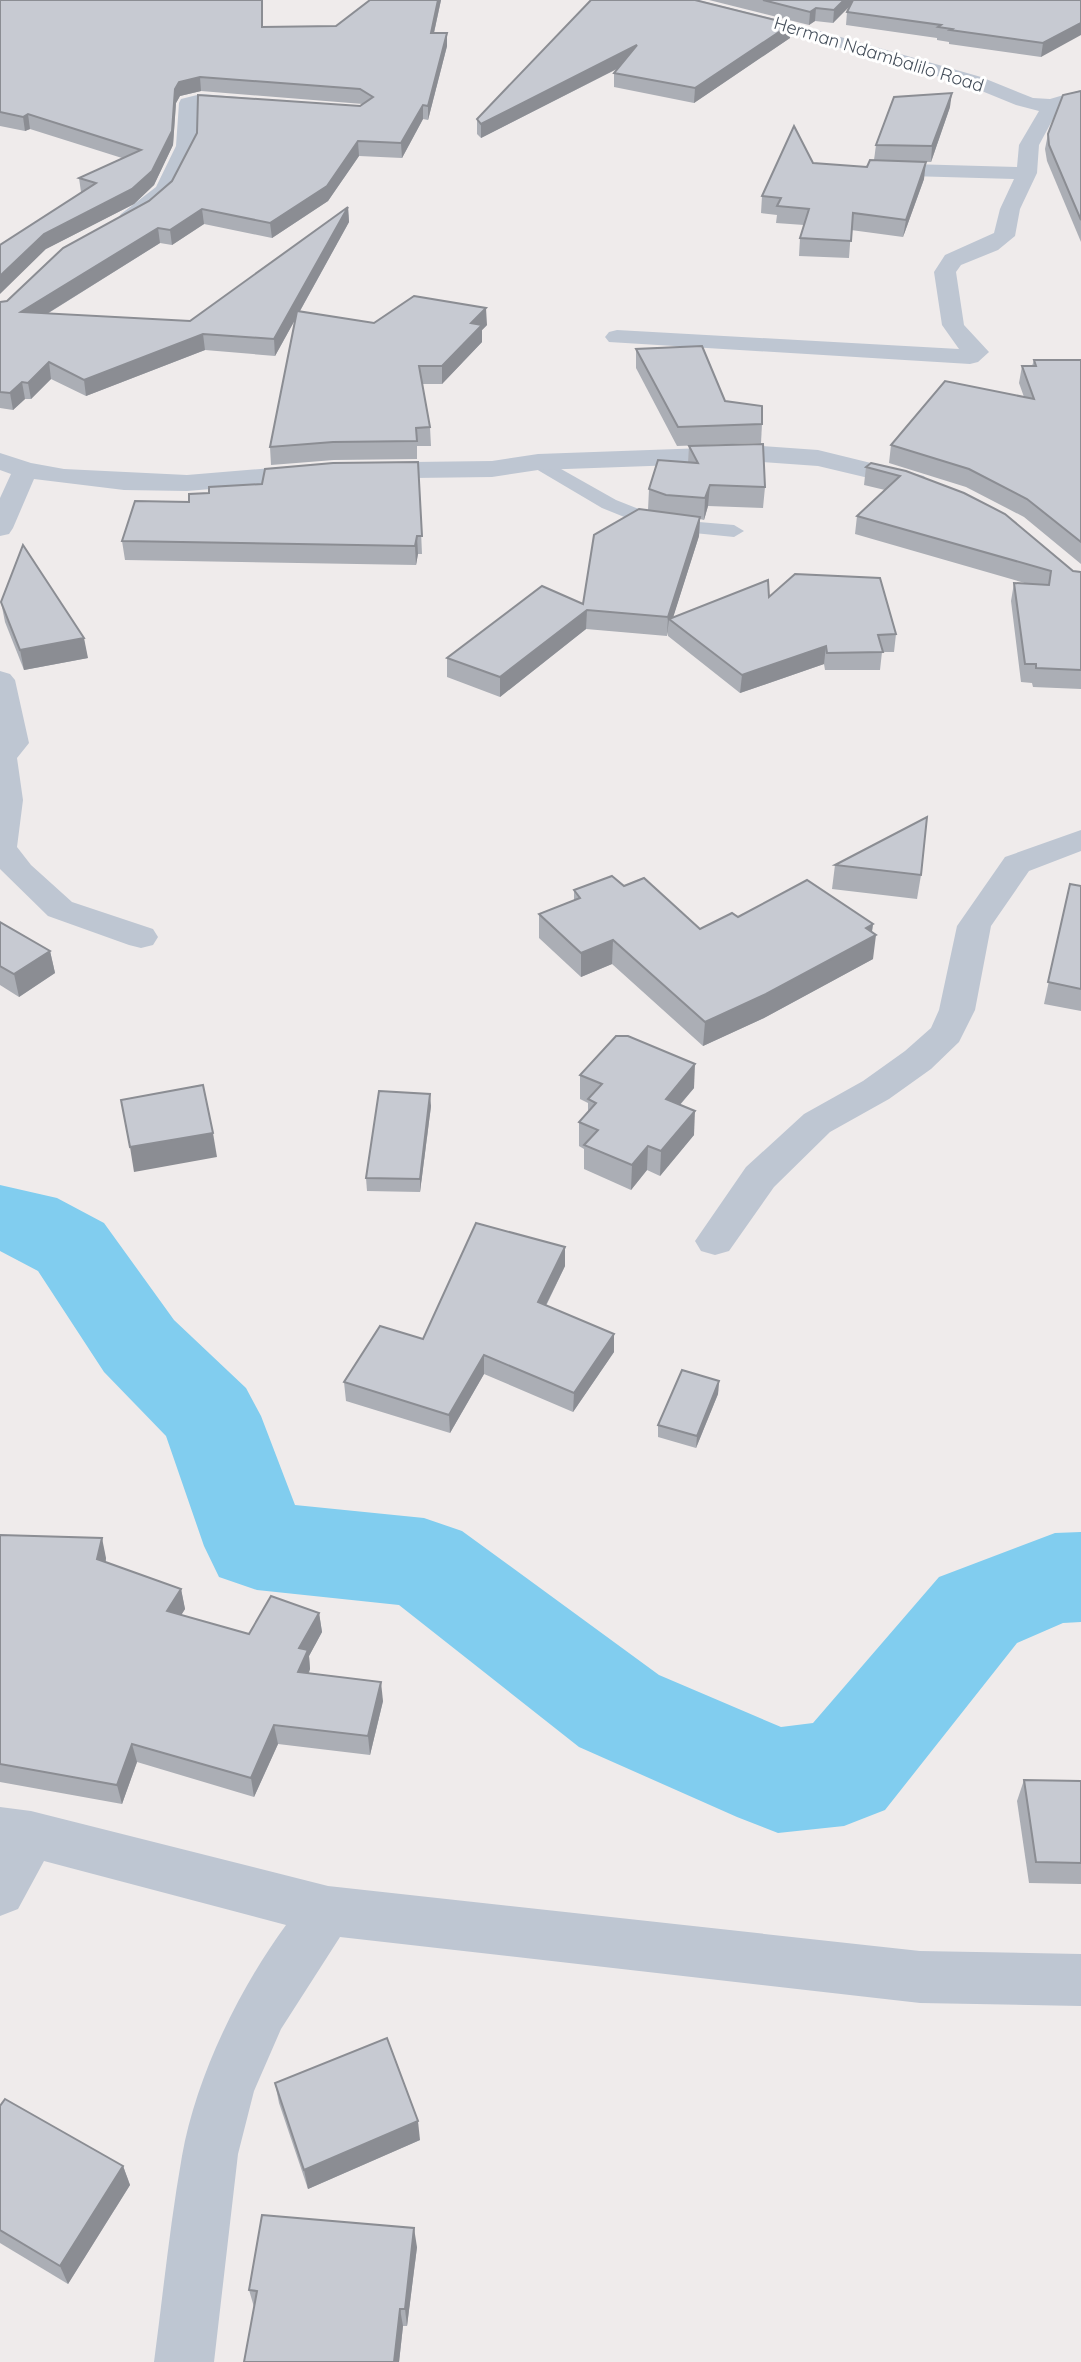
<svg xmlns="http://www.w3.org/2000/svg" width="1081" height="2362" font-family="Quicksand,sans-serif">
  <rect width="100%" height="100%" fill="#efebeb"/>
  <g fill="none" stroke-linecap="round" stroke-linejoin="round">
    <path fill="#81cdef" fill-rule="evenodd" d="M 0,1185 L 57,1198 L 104,1223 L 174,1320 L 246,1388 L 261,1416 L 295,1505 L 424,1518 L 462,1531 L 659,1675 L 781,1727 L 813,1723 L 939,1577 L 1055,1533 L 1081,1532 L 1081,1622 L 1063,1623 L 1017,1643 L 885,1810 L 844,1826 L 778,1833 L 737,1817 L 579,1747 L 399,1605 L 257,1590 L 219,1577 L 204,1546 L 166,1436 L 104,1372 L 38,1271 L 0,1251 Z"/>
    <path fill="#bec6d2" fill-rule="evenodd" d="M 538,456 L 616,500 L 664,519 L 734,525 L 744,531 L 734,537 L 654,529 L 602,508 L 531,466 L 529,462 L 531,458 Z"/>
    <g fill="#bec6d2" fill-rule="evenodd">
      <path d="M 667,0 L 698,0 L 795,24 L 981,77 L 1033,98 L 1050,99 L 1081,90 L 1081,102 L 1059,108 L 1039,145 L 1037,173 L 1020,209 L 1015,236 L 998,250 L 961,265 L 956,272 L 964,325 L 989,352 L 978,362 L 970,364 L 609,342 L 605,337 L 609,332 L 617,330 L 959,349 L 942,325 L 934,272 L 945,255 L 994,233 L 1000,209 L 1014,179 L 874,175 L 867,173 L 864,169 L 867,165 L 874,163 L 1017,167 L 1019,145 L 1039,111 L 1016,105 L 967,85 L 856,52 L 669,4 Z"/>
      <path d="M 201,94 L 251,98 L 260,104 L 251,110 L 197,106 C 197,119 198,133 196,145 C 190,172 151,230 121,222 L 118,218 L 121,214 L 156,187 L 176,146 L 179,103 L 181,99 Z"/>
      <path d="M 761,446 L 818,450 L 924,476 L 928,481 L 924,486 L 915,489 L 818,466 L 761,462 L 538,470 L 492,477 L 334,479 L 187,491 L 124,490 L 34,479 L 13,528 L 9,534 L 0,536 L 0,498 L 11,474 L 0,470 L 0,453 L 31,463 L 64,469 L 187,475 L 334,463 L 492,461 L 538,454 Z"/>
      <path d="M 0,671 L 10,674 L 15,680 L 29,743 L 17,758 L 23,800 L 17,847 L 31,865 L 72,902 L 153,929 L 158,937 L 153,945 L 141,948 L 129,945 L 48,916 L 0,869 Z"/>
      <path d="M 1081,830 L 1081,851 L 1029,871 L 991,926 L 975,1010 L 959,1042 L 931,1069 L 889,1099 L 830,1132 L 774,1187 L 729,1251 L 715,1255 L 701,1251 L 695,1241 L 746,1167 L 804,1114 L 863,1081 L 905,1051 L 931,1028 L 939,1010 L 957,926 L 1005,857 Z"/>
      <path d="M 0,1807 L 31,1811 L 328,1886 L 920,1951 L 1081,1954 L 1081,2006 L 920,2003 L 340,1937 L 281,2029 L 254,2091 L 238,2154 L 214,2362 L 154,2362 C 163,2294 170,2224 182,2156 C 196,2077 239,1989 286,1925 L 44,1861 L 18,1909 L 0,1916 Z"/>
    </g>
  </g>
  <g fill="#abaeb5">
    <path d="M 0,0 L 263,0 L 263,27 L 336,26 L 370,0 L 441,0 L 434,33 L 447,46 L 428,120 L 423,119 L 402,158 L 359,156 L 328,201 L 272,238 L 204,224 L 172,245 L 160,243 L 47,314 L 190,321 L 348,207 L 349,222 L 300,311 L 374,323 L 487,325 L 482,330 L 482,342 L 442,384 L 422,384 L 430,427 L 431,446 L 417,446 L 417,459 L 334,460 L 271,465 L 270,447 L 296,318 L 275,356 L 205,350 L 86,396 L 51,379 L 31,399 L 25,399 L 13,410 L 0,408 L 0,302 L 7,301 L 363,104 L 201,91 L 180,96 L 176,103 L 173,145 L 154,185 L 134,204 L 46,249 L 81,192 L 79,178 L 122,158 L 30,129 L 25,131 L 0,126 Z"/>
    <path d="M 591,0 L 790,38 L 694,103 L 614,87 L 614,73 L 619,68 L 481,138 L 477,134 L 477,119 Z"/>
    <path d="M 709,0 L 1081,0 L 1041,57 L 949,44 L 949,42 L 937,40 L 937,38 L 846,25 L 847,12 L 850,5 L 833,23 L 815,21 L 809,25 Z"/>
    <path d="M 1081,91 L 1081,242 L 1047,161 L 1045,149 L 1048,134 Z"/>
    <path d="M 950,107 L 931,162 L 874,160 L 876,145 Z"/>
    <path d="M 813,163 L 924,179 L 903,237 L 851,230 L 849,258 L 799,256 L 800,238 L 804,225 L 776,223 L 777,215 L 761,213 L 762,196 Z"/>
    <path d="M 636,349 L 762,424 L 761,443 L 677,446 L 636,368 Z"/>
    <path d="M 1034,360 L 1081,360 L 1081,564 L 1024,517 L 966,487 L 889,463 L 891,445 L 1024,397 L 1019,383 L 1022,366 L 1032,366 Z"/>
    <path d="M 689,446 L 765,487 L 763,508 L 708,506 L 704,520 L 700,519 L 699,536 L 673,617 L 769,597 L 896,634 L 894,652 L 882,652 L 880,670 L 825,670 L 824,664 L 740,693 L 668,636 L 668,632 L 667,636 L 586,629 L 500,697 L 447,677 L 447,658 L 583,604 L 648,510 L 649,489 L 688,463 Z"/>
    <path d="M 418,462 L 422,554 L 418,554 L 416,565 L 125,560 L 122,541 L 189,502 L 209,493 L 262,484 Z"/>
    <path d="M 866,467 L 906,471 L 1073,571 L 1081,572 L 1081,689 L 1033,687 L 1032,683 L 1021,682 L 1011,601 L 1014,583 L 1028,584 L 855,534 L 857,516 L 885,490 L 864,485 Z"/>
    <path d="M 1,602 L 88,658 L 24,670 L 5,622 Z"/>
    <path d="M 835,865 L 921,875 L 917,899 L 832,889 Z"/>
    <path d="M 1070,884 L 1081,886 L 1081,1011 L 1044,1004 Z"/>
    <path d="M 624,886 L 700,929 L 738,917 L 873,924 L 872,932 L 873,959 L 764,1018 L 703,1046 L 612,964 L 581,977 L 539,938 L 539,914 L 574,900 L 574,890 Z"/>
    <path d="M 0,922 L 50,951 L 55,973 L 19,997 L 0,985 Z"/>
    <path d="M 580,1075 L 694,1088 L 680,1105 L 694,1135 L 660,1176 L 647,1170 L 631,1190 L 584,1169 L 584,1149 L 579,1146 L 579,1122 L 588,1112 L 588,1103 L 580,1099 Z"/>
    <path d="M 431,1106 L 420,1192 L 367,1191 L 366,1178 Z"/>
    <path d="M 565,1247 L 565,1266 L 546,1306 L 614,1334 L 614,1352 L 573,1412 L 484,1374 L 450,1433 L 346,1401 L 344,1382 L 423,1339 Z"/>
    <path d="M 719,1381 L 718,1394 L 696,1448 L 658,1437 L 658,1425 Z"/>
    <path d="M 0,1535 L 106,1558 L 106,1562 L 181,1589 L 185,1609 L 181,1615 L 249,1634 L 319,1613 L 322,1632 L 309,1656 L 310,1669 L 309,1673 L 383,1701 L 370,1755 L 278,1744 L 254,1797 L 137,1762 L 122,1804 L 0,1782 Z"/>
    <path d="M 1024,1780 L 1081,1781 L 1081,1884 L 1029,1883 L 1017,1801 Z"/>
    <path d="M 275,2083 L 420,2140 L 308,2189 L 279,2103 Z"/>
    <path d="M 0,2106 L 123,2166 L 130,2185 L 68,2284 L 0,2243 Z"/>
    <path d="M 417,2247 L 407,2326 L 403,2326 L 399,2362 L 244,2362 L 254,2307 L 249,2290 Z"/>
  </g>
  <g fill="#8b8d93">
    <path d="M 262,0 L 263,0 L 263,40 L 262,27 Z"/>
    <path d="M 438,0 L 441,0 L 431,46 L 431,33 Z"/>
    <path d="M 844,0 L 856,0 L 833,23 L 834,10 Z"/>
    <path d="M 816,8 L 815,21 L 809,25 L 810,12 Z"/>
    <path d="M 1081,23 L 1081,35 L 1041,57 L 1043,43 Z"/>
    <path d="M 791,24 L 790,38 L 694,103 L 695,88 Z"/>
    <path d="M 447,33 L 447,46 L 428,120 L 428,106 Z"/>
    <path d="M 637,45 L 636,59 L 481,138 L 481,124 Z"/>
    <path d="M 200,77 L 201,91 L 180,96 L 176,103 L 173,145 L 154,185 L 134,204 L 46,249 L 0,294 L 0,276 L 44,234 L 132,189 L 175,89 L 179,82 Z"/>
    <path d="M 952,93 L 950,107 L 931,162 L 932,146 Z"/>
    <path d="M 423,105 L 423,119 L 402,158 L 401,143 Z"/>
    <path d="M 28,114 L 30,129 L 25,131 L 23,117 Z"/>
    <path d="M 358,141 L 359,156 L 328,201 L 272,238 L 270,223 Z"/>
    <path d="M 926,162 L 924,179 L 903,237 L 906,220 Z"/>
    <path d="M 348,207 L 349,222 L 275,356 L 274,339 Z"/>
    <path d="M 202,209 L 204,224 L 172,245 L 170,230 Z"/>
    <path d="M 158,228 L 160,243 L 24,328 L 21,312 Z"/>
    <path d="M 486,308 L 487,325 L 482,330 L 482,342 L 442,384 L 442,366 L 471,323 Z"/>
    <path d="M 203,334 L 205,350 L 86,396 L 84,380 Z"/>
    <path d="M 49,362 L 51,379 L 31,399 L 28,383 Z"/>
    <path d="M 22,382 L 25,399 L 13,410 L 10,393 Z"/>
    <path d="M 710,485 L 708,506 L 704,520 L 705,498 Z"/>
    <path d="M 700,517 L 699,536 L 672,621 L 669,619 L 667,636 L 668,617 Z"/>
    <path d="M 417,536 L 418,554 L 416,565 L 415,546 Z"/>
    <path d="M 587,610 L 586,629 L 500,697 L 500,677 Z"/>
    <path d="M 84,638 L 88,658 L 24,670 L 20,650 Z"/>
    <path d="M 826,646 L 824,664 L 740,693 L 742,675 Z"/>
    <path d="M 873,924 L 871,937 L 876,935 L 873,959 L 764,1018 L 703,1046 L 705,1022 Z"/>
    <path d="M 613,940 L 612,964 L 581,977 L 581,953 Z"/>
    <path d="M 50,951 L 55,973 L 19,997 L 14,974 Z"/>
    <path d="M 695,1064 L 694,1088 L 664,1123 L 666,1099 Z"/>
    <path d="M 430,1094 L 431,1106 L 420,1192 L 420,1179 Z"/>
    <path d="M 695,1111 L 694,1135 L 660,1176 L 661,1151 Z"/>
    <path d="M 213,1133 L 217,1157 L 134,1172 L 130,1147 Z"/>
    <path d="M 648,1146 L 647,1170 L 631,1190 L 632,1165 Z"/>
    <path d="M 565,1247 L 565,1266 L 538,1321 L 538,1302 Z"/>
    <path d="M 614,1334 L 614,1352 L 573,1412 L 574,1393 Z"/>
    <path d="M 484,1355 L 484,1374 L 450,1433 L 449,1415 Z"/>
    <path d="M 719,1381 L 718,1394 L 696,1448 L 697,1436 Z"/>
    <path d="M 102,1538 L 106,1558 L 102,1579 L 97,1559 Z"/>
    <path d="M 181,1589 L 185,1609 L 172,1630 L 167,1611 Z"/>
    <path d="M 319,1613 L 322,1632 L 309,1656 L 310,1669 L 301,1691 L 298,1672 L 299,1648 Z"/>
    <path d="M 381,1682 L 383,1701 L 370,1755 L 368,1736 Z"/>
    <path d="M 274,1725 L 278,1744 L 254,1797 L 251,1778 Z"/>
    <path d="M 132,1744 L 137,1762 L 122,1804 L 117,1785 Z"/>
    <path d="M 418,2121 L 420,2140 L 308,2189 L 304,2170 Z"/>
    <path d="M 123,2166 L 130,2185 L 68,2284 L 60,2266 Z"/>
    <path d="M 414,2228 L 417,2247 L 407,2326 L 405,2309 Z"/>
    <path d="M 400,2309 L 403,2326 L 399,2362 L 394,2362 Z"/>
  </g>
  <g fill="#c7cad2" stroke="#8b8d93" stroke-width="2">
    <path d="M 0,0 L 262,0 L 262,27 L 336,26 L 370,0 L 438,0 L 431,33 L 447,33 L 428,106 L 423,105 L 401,143 L 358,141 L 327,186 L 270,223 L 202,209 L 170,230 L 158,228 L 21,312 L 190,321 L 348,207 L 274,339 L 203,334 L 84,380 L 49,362 L 28,383 L 22,382 L 10,393 L 0,392 L 0,302 L 7,301 L 63,248 L 149,201 L 172,181 L 197,133 L 198,95 L 360,106 L 373,97 L 360,89 L 200,77 L 179,82 L 175,89 L 172,131 L 152,171 L 132,189 L 44,234 L 0,276 L 0,245 L 96,183 L 79,178 L 141,150 L 28,114 L 23,117 L 0,112 Z"/>
    <path d="M 591,0 L 695,0 L 791,24 L 695,88 L 614,73 L 637,45 L 481,124 L 477,119 Z"/>
    <path d="M 763,0 L 844,0 L 834,10 L 816,8 L 810,12 Z"/>
    <path d="M 853,0 L 1081,0 L 1081,23 L 1043,43 L 950,30 L 952,29 L 938,27 L 941,25 L 847,12 Z"/>
    <path d="M 1081,91 L 1081,220 L 1049,145 L 1048,134 L 1063,95 Z"/>
    <path d="M 952,93 L 932,146 L 876,145 L 894,97 Z"/>
    <path d="M 794,126 L 813,163 L 867,167 L 870,160 L 926,162 L 906,220 L 853,213 L 851,241 L 800,238 L 809,209 L 777,206 L 781,198 L 762,196 Z"/>
    <path d="M 414,296 L 486,308 L 471,323 L 482,325 L 442,366 L 419,366 L 430,427 L 416,428 L 417,441 L 333,442 L 270,447 L 297,311 L 374,323 Z"/>
    <path d="M 702,346 L 725,401 L 762,406 L 762,424 L 678,427 L 636,349 Z"/>
    <path d="M 1034,360 L 1081,360 L 1081,542 L 1027,499 L 969,469 L 891,445 L 945,381 L 1034,399 L 1022,366 L 1036,366 Z"/>
    <path d="M 763,444 L 765,487 L 710,485 L 705,498 L 666,495 L 649,489 L 658,460 L 698,463 L 689,446 Z"/>
    <path d="M 418,462 L 422,536 L 417,536 L 415,546 L 122,541 L 135,501 L 189,502 L 189,494 L 209,493 L 209,487 L 262,484 L 265,469 L 333,463 Z"/>
    <path d="M 871,463 L 906,471 L 964,493 L 1005,514 L 1073,571 L 1081,572 L 1081,670 L 1036,668 L 1036,664 L 1025,664 L 1014,583 L 1049,585 L 1051,571 L 857,516 L 900,476 L 866,467 Z"/>
    <path d="M 639,509 L 700,517 L 668,617 L 587,610 L 500,677 L 447,658 L 542,586 L 583,604 L 594,535 Z"/>
    <path d="M 23,545 L 84,638 L 20,650 L 1,602 Z"/>
    <path d="M 795,574 L 880,578 L 896,634 L 878,635 L 883,652 L 827,653 L 826,646 L 742,675 L 669,619 L 768,580 L 769,597 Z"/>
    <path d="M 927,817 L 921,875 L 835,865 Z"/>
    <path d="M 612,876 L 624,886 L 644,878 L 700,929 L 732,913 L 738,917 L 807,880 L 873,924 L 866,928 L 876,935 L 766,994 L 705,1022 L 613,940 L 581,953 L 539,914 L 580,898 L 574,890 Z"/>
    <path d="M 1070,884 L 1081,886 L 1081,989 L 1048,982 Z"/>
    <path d="M 0,922 L 50,951 L 14,974 L 0,966 Z"/>
    <path d="M 616,1036 L 628,1036 L 695,1064 L 666,1099 L 695,1111 L 661,1151 L 648,1146 L 632,1165 L 584,1145 L 598,1130 L 579,1122 L 596,1103 L 588,1099 L 602,1084 L 580,1075 Z"/>
    <path d="M 203,1085 L 213,1133 L 130,1147 L 121,1100 Z"/>
    <path d="M 379,1091 L 430,1094 L 420,1179 L 366,1178 Z"/>
    <path d="M 476,1223 L 565,1247 L 538,1302 L 614,1334 L 574,1393 L 484,1355 L 449,1415 L 344,1382 L 380,1326 L 423,1339 Z"/>
    <path d="M 682,1370 L 719,1381 L 697,1436 L 658,1425 Z"/>
    <path d="M 0,1535 L 102,1538 L 97,1559 L 181,1589 L 167,1611 L 249,1634 L 271,1596 L 319,1613 L 299,1648 L 308,1650 L 298,1672 L 381,1682 L 368,1736 L 274,1725 L 251,1778 L 132,1744 L 117,1785 L 0,1764 Z"/>
    <path d="M 1024,1780 L 1081,1781 L 1081,1863 L 1036,1862 Z"/>
    <path d="M 387,2038 L 418,2121 L 304,2170 L 275,2083 Z"/>
    <path d="M 5,2099 L 123,2166 L 60,2266 L 0,2230 L 0,2106 Z"/>
    <path d="M 262,2215 L 414,2228 L 405,2309 L 400,2309 L 394,2362 L 244,2362 L 257,2291 L 249,2290 Z"/>
  </g>
  <g text-anchor="middle" dominant-baseline="central" stroke-width="6" stroke-linejoin="round" paint-order="stroke">
    <g font-size="18" fill="#434d59" stroke="#fff">
      <text transform="translate(879 54) rotate(17)">Herman Ndambalilo Road</text>
    </g>
  </g>
</svg>
